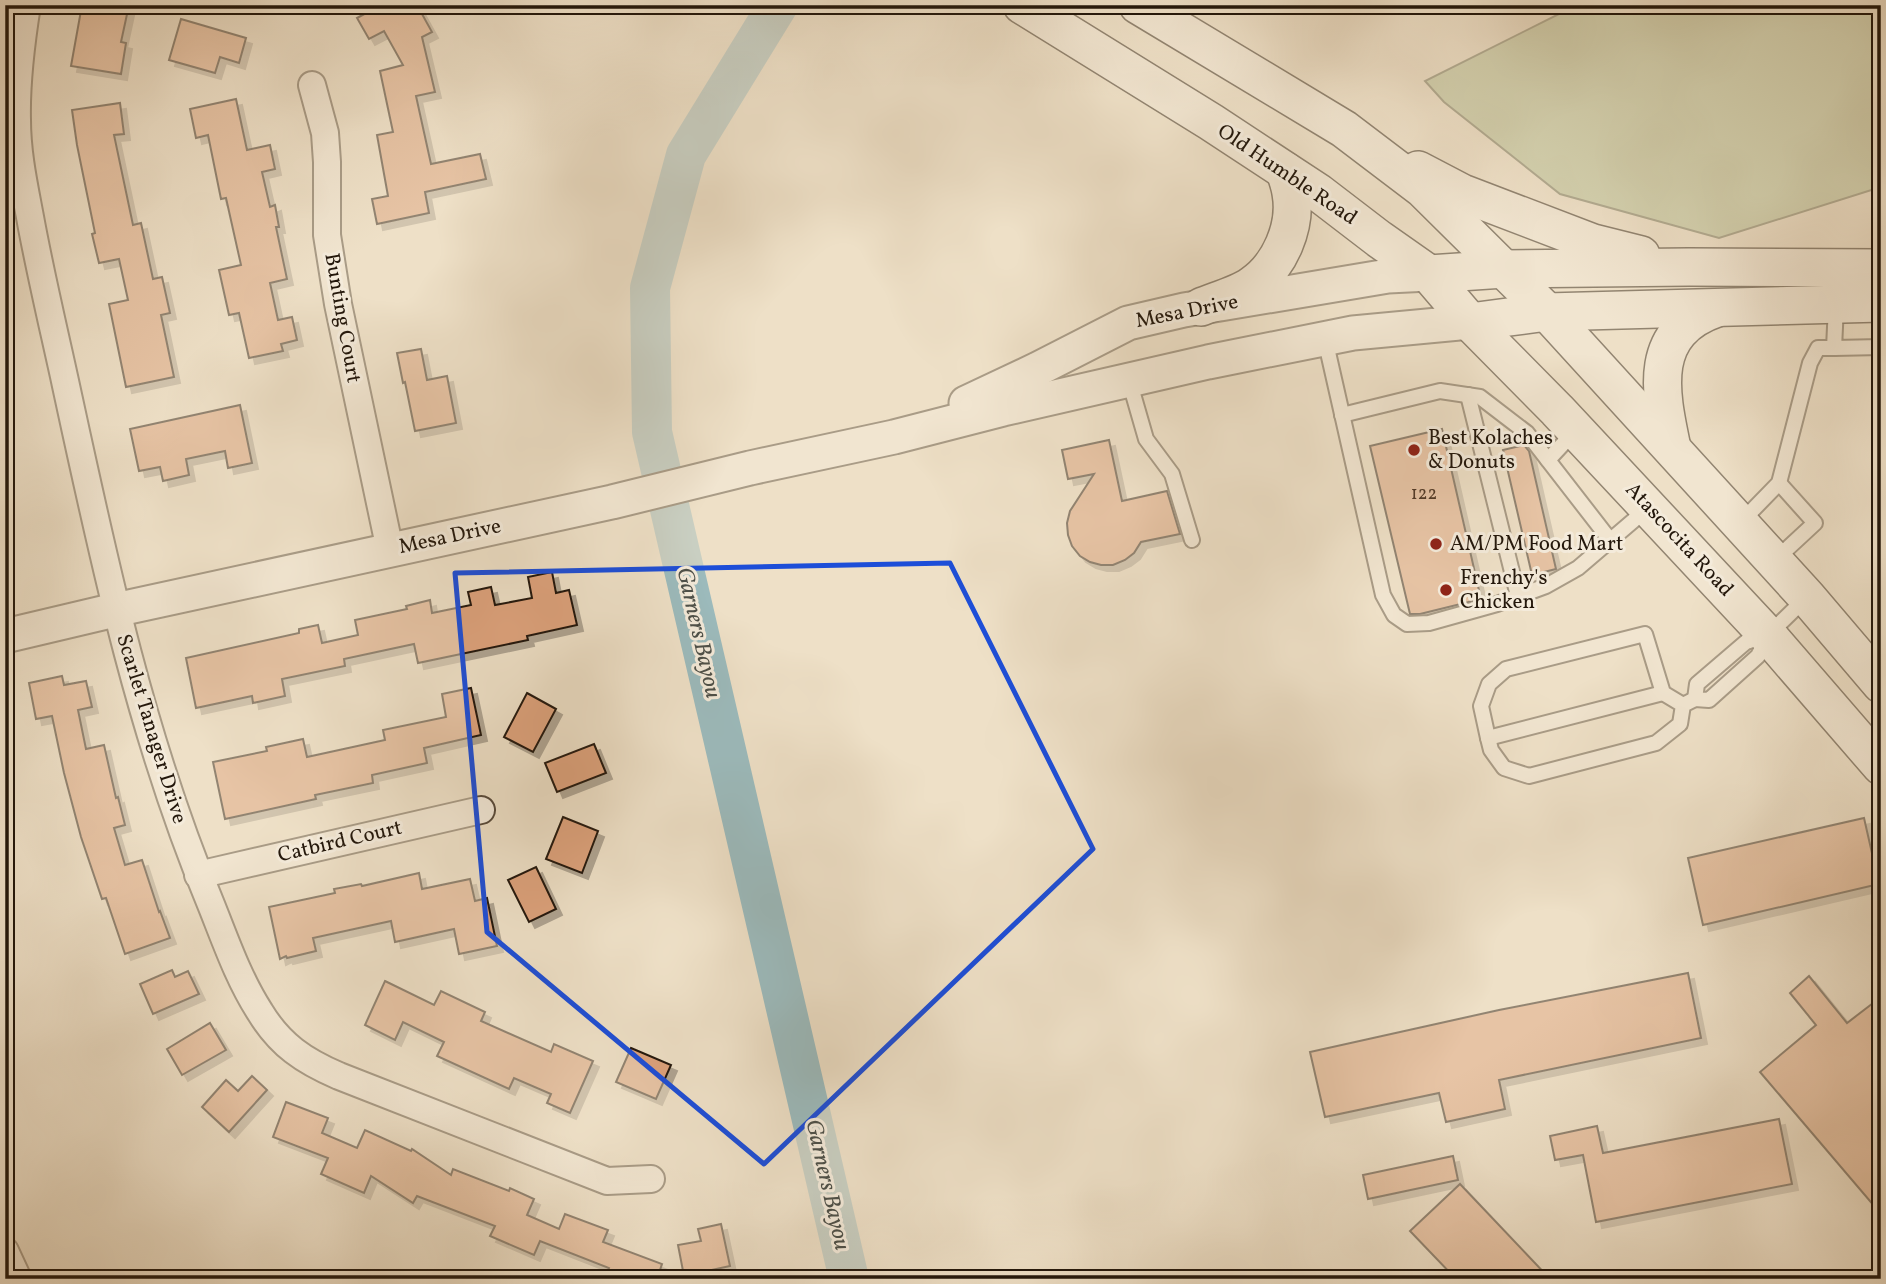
<svg xmlns="http://www.w3.org/2000/svg" width="1886" height="1284" font-family="Vollkorn,serif">
  <defs>
    <filter id="shadow"><feDropShadow dx="6" dy="6" stdDeviation="0" flood-color="#0004"/></filter>
  </defs>
  <rect width="100%" height="100%" fill="#eee0c7"/>
  <filter id="stains"><feTurbulence type="fractalNoise" baseFrequency=".00286" numOctaves="4"/><feColorMatrix values="0 0 0 0 .2 0 0 0 0 .09 0 0 0 0 .02 0 0 0 .5 -.17"/></filter>
  <radialGradient id="worn" r=".72"><stop offset=".6" stop-color="#630" stop-opacity="0"/><stop offset="1" stop-color="#630" stop-opacity=".3"/></radialGradient>
  <path fill="#b5c398" stroke="#6c6d52" stroke-width="2" d="M 1567,5 L 1881,5 L 1881,187 L 1719,238 L 1560,194 L 1444,102 L 1425,81 L 1565,11 Z"/>
  <g fill="none" stroke-linecap="round" stroke-linejoin="round">
    <path stroke="#9cbbbd" stroke-width="40" d="M 778,5 L 686,155 L 650,288 L 652,432 L 849,1279"/>
  </g>
  <g fill="#dda27c" stroke="#23170b" stroke-width="2" filter="url(#shadow)">
    <path d="M 82,5 L 129,5 L 121,42 L 126,43 L 121,74 L 71,66 Z"/>
    <path d="M 381,5 L 417,5 L 432,32 L 422,37 L 435,92 L 416,96 L 431,164 L 480,154 L 486,179 L 425,192 L 429,213 L 377,224 L 372,199 L 388,196 L 377,135 L 393,132 L 380,71 L 403,65 L 384,31 L 369,39 L 357,18 Z"/>
    <path d="M 181,19 L 246,38 L 239,63 L 220,57 L 215,73 L 169,60 Z"/>
    <path d="M 236,99 L 247,150 L 270,145 L 275,169 L 262,172 L 270,207 L 275,205 L 279,227 L 276,227 L 287,279 L 270,283 L 278,320 L 292,317 L 297,340 L 281,344 L 283,351 L 249,358 L 239,313 L 229,315 L 219,270 L 241,265 L 226,198 L 221,199 L 208,135 L 196,138 L 190,109 Z"/>
    <path d="M 120,103 L 124,134 L 114,135 L 133,225 L 141,223 L 153,279 L 162,277 L 170,313 L 161,315 L 174,377 L 126,387 L 109,304 L 128,300 L 119,259 L 99,263 L 92,234 L 95,233 L 77,145 L 72,110 Z"/>
    <path d="M 421,349 L 427,380 L 447,376 L 456,423 L 415,431 L 405,382 L 403,383 L 397,353 Z"/>
    <path d="M 240,405 L 252,463 L 228,468 L 225,451 L 186,459 L 189,475 L 163,481 L 160,467 L 139,471 L 130,429 Z"/>
    <path d="M 1442,429 L 1481,599 L 1420,614 L 1410,614 L 1370,446 Z"/>
    <path d="M 1109,440 L 1122,501 L 1167,491 L 1180,534 L 1141,542 L 1134,553 L 1125,560 L 1113,565 L 1101,565 L 1090,562 L 1080,556 L 1072,546 L 1068,535 L 1067,523 L 1070,511 L 1094,474 L 1068,479 L 1062,450 Z"/>
    <path d="M 1524,445 L 1529,451 L 1556,569 L 1532,575 L 1503,450 Z"/>
    <path d="M 552,572 L 556,593 L 569,590 L 577,625 L 527,636 L 528,640 L 418,663 L 414,644 L 344,659 L 345,666 L 282,679 L 285,696 L 253,703 L 252,696 L 196,708 L 186,658 L 299,633 L 299,629 L 318,625 L 322,643 L 358,635 L 355,620 L 407,609 L 406,606 L 430,600 L 432,613 L 471,605 L 468,592 L 491,587 L 495,605 L 532,598 L 528,577 Z"/>
    <path d="M 62,676 L 64,685 L 86,681 L 92,707 L 78,710 L 86,749 L 104,745 L 116,798 L 118,797 L 125,825 L 114,828 L 125,865 L 142,860 L 159,912 L 160,911 L 170,938 L 125,954 L 106,898 L 102,899 L 81,837 L 64,773 L 52,716 L 36,719 L 29,683 Z"/>
    <path d="M 471,688 L 481,735 L 424,748 L 427,763 L 372,775 L 373,783 L 315,795 L 316,799 L 225,819 L 213,762 L 267,751 L 266,747 L 303,739 L 307,757 L 385,740 L 383,730 L 446,717 L 442,694 Z"/>
    <path d="M 527,693 L 556,709 L 533,752 L 504,737 Z"/>
    <path d="M 594,744 L 606,773 L 557,792 L 545,763 Z"/>
    <path d="M 563,817 L 598,831 L 582,873 L 546,859 Z"/>
    <path d="M 1864,818 L 1879,884 L 1703,925 L 1688,858 Z"/>
    <path d="M 536,867 L 556,909 L 529,922 L 508,880 Z"/>
    <path d="M 419,873 L 422,889 L 470,879 L 475,901 L 487,898 L 497,946 L 459,954 L 454,929 L 395,942 L 391,921 L 313,938 L 316,951 L 287,958 L 286,956 L 280,959 L 269,907 L 335,893 L 334,889 L 361,884 L 362,886 Z"/>
    <path d="M 172,970 L 175,977 L 188,971 L 199,994 L 153,1014 L 140,984 Z"/>
    <path d="M 1688,973 L 1701,1038 L 1499,1080 L 1505,1109 L 1446,1122 L 1439,1093 L 1325,1117 L 1310,1052 L 1499,1010 Z"/>
    <path d="M 1809,976 L 1847,1023 L 1881,997 L 1881,1214 L 1760,1072 L 1816,1025 L 1790,993 Z"/>
    <path d="M 385,981 L 434,1005 L 441,991 L 485,1012 L 481,1021 L 551,1052 L 554,1044 L 593,1061 L 570,1113 L 547,1103 L 551,1094 L 514,1078 L 509,1089 L 437,1056 L 444,1042 L 403,1022 L 395,1040 L 365,1025 Z"/>
    <path d="M 210,1023 L 226,1050 L 182,1075 L 167,1049 Z"/>
    <path d="M 631,1048 L 671,1065 L 656,1099 L 616,1082 Z"/>
    <path d="M 252,1076 L 267,1090 L 229,1132 L 202,1107 L 226,1080 L 238,1091 Z"/>
    <path d="M 286,1102 L 328,1118 L 322,1133 L 357,1148 L 365,1130 L 411,1151 L 412,1149 L 451,1175 L 453,1169 L 509,1191 L 510,1188 L 534,1199 L 527,1215 L 559,1229 L 565,1214 L 608,1230 L 603,1242 L 662,1264 L 657,1279 L 605,1279 L 609,1268 L 540,1241 L 534,1255 L 490,1236 L 495,1226 L 417,1196 L 413,1203 L 371,1176 L 364,1193 L 321,1174 L 328,1158 L 273,1137 Z"/>
    <path d="M 1779,1119 L 1792,1184 L 1596,1222 L 1583,1155 L 1555,1160 L 1550,1136 L 1597,1126 L 1603,1153 Z"/>
    <path d="M 1453,1156 L 1458,1180 L 1368,1199 L 1363,1175 Z"/>
    <path d="M 1460,1184 L 1550,1279 L 1456,1279 L 1410,1231 Z"/>
    <path d="M 721,1224 L 730,1266 L 684,1276 L 678,1245 L 701,1241 L 698,1229 Z"/>
  </g>
  <g fill="none" stroke-linecap="round" stroke-linejoin="round">
    <defs>
      <g id="service">
        <path d="M 1836,306 L 1834,348 L 1881,347"/>
        <path d="M 1325,339 L 1383,595 L 1394,615 L 1407,624 L 1429,623 L 1497,604 L 1546,586 L 1578,568 L 1647,509"/>
        <path d="M 1129,380 L 1146,439 L 1172,474 L 1192,540"/>
        <path d="M 1468,395 L 1518,596"/>
        <path d="M 1342,415 L 1440,391 L 1480,397 L 1527,433 L 1610,540"/>
        <path d="M 1548,460 L 1575,431"/>
        <path d="M 1740,523 L 1779,483 L 1810,363 L 1818,348 L 1834,348"/>
        <path d="M 1774,561 L 1815,523 L 1779,483"/>
        <path d="M 1766,636 L 1746,642 L 1697,684 L 1695,699 L 1709,700 L 1758,656 L 1768,635 L 1807,597"/>
        <path d="M 1683,705 L 1680,724 L 1656,743 L 1529,776 L 1504,768 L 1491,750 L 1488,738 L 1481,706 L 1489,684 L 1506,669 L 1645,634 L 1663,693 L 1683,705 L 1695,699"/>
        <path d="M 1488,738 L 1663,693"/>
      </g>
      <g id="minor">
        <path d="M 27,5 C 21,43 16,81 17,120 C 17,153 24,185 30,217 C 40,272 53,326 65,381 C 103,557 140,734 210,902 C 225,939 238,978 260,1012 C 280,1045 304,1061 339,1076 L 607,1181 L 651,1179"/>
        <path d="M 312,85 L 325,133 L 327,162 L 327,235 L 338,304 L 390,550"/>
        <path d="M 198,875 L 481,810"/>
        <path d="M 5,1251 L 18,1279"/>
      </g>
      <g id="tertiary">
        <path d="M 966,403 L 1038,369 L 1128,323 L 1184,310 L 1388,276 L 1429,274"/>
        <path d="M 5,636 L 115,610 L 612,502 L 750,468 L 894,437 L 1003,409 L 1208,362 L 1353,333 L 1470,322"/>
      </g>
      <g id="secondary">
        <path d="M 1022,5 L 1211,122 L 1319,193 L 1379,239 L 1429,274 L 1470,322 L 1557,410 L 1773,641 L 1881,766"/>
        <path d="M 1138,5 L 1344,129 L 1423,189 L 1547,312 L 1807,597 L 1881,684"/>
        <path d="M 1418,170 L 1462,193 L 1593,243 L 1641,255"/>
        <path d="M 1429,274 L 1504,269 L 1689,267 L 1881,268"/>
        <path d="M 1201,307 C 1215,301 1240,294 1252,285 C 1280,266 1297,226 1291,193 C 1290,185 1287,178 1285,171"/>
        <path d="M 1470,322 L 1547,312 L 1881,303"/>
        <path d="M 1672,448 C 1660,391 1647,332 1717,308"/>
      </g>
    </defs>
    <use href="#service" stroke="#56493a" stroke-width="18"/>
    <use href="#minor" stroke="#56493a" stroke-width="30"/>
    <use href="#tertiary" stroke="#56493a" stroke-width="37"/>
    <use href="#secondary" stroke="#23170b" stroke-width="40"/>
    <use href="#service" stroke="#f4ebdb" stroke-width="14"/>
    <use href="#minor" stroke="#f4ebdb" stroke-width="26"/>
    <use href="#tertiary" stroke="#f4ebdb" stroke-width="33"/>
    <use href="#secondary" stroke="#f4ebdb" stroke-width="37"/>
  </g>
  <path d="M0 0H1886V1284H0ZM 950,563 L 1093,849 L 764,1164 L 487,932 L 455,573 Z" fill="#eee0c7" fill-opacity=".55" fill-rule="evenodd"/>
  <path fill="none" stroke="#1d4ed8" stroke-width="5" stroke-linejoin="round" d="M 950,563 L 1093,849 L 764,1164 L 487,932 L 455,573 Z"/>
  <g fill="#8f2418" stroke="#f4ebdb" stroke-width="2.5">
    <circle cx="1414" cy="450" r="7"/>
    <circle cx="1436" cy="544" r="7"/>
    <circle cx="1446" cy="590" r="7"/>
  </g>
  <g text-anchor="middle" dominant-baseline="central" stroke-width="6" stroke-linejoin="round" paint-order="stroke">
    <g font-size="18" fill="#523a27">
      <text x="1424" y="494">122</text>
    </g>
    <g font-size="21" fill="#23170b" stroke="#f4ebdb">
      <text transform="translate(1287 175) rotate(34)">Old Humble Road</text>
      <text transform="translate(1187 312) rotate(-11)">Mesa Drive</text>
      <text transform="translate(342 318) rotate(80)">Bunting Court</text>
      <text transform="translate(450 537) rotate(-12)">Mesa Drive</text>
      <text transform="translate(1679 540) rotate(47)">Atascocita Road</text>
      <text transform="translate(151 729) rotate(73)">Scarlet Tanager Drive</text>
      <text transform="translate(340 842) rotate(-13)">Catbird Court</text>
    </g>
    <g font-size="21" fill="#23170b" stroke="#f4ebdb" text-anchor="start">
      <text x="1428" y="438">Best Kolaches<tspan x="1428" dy="24">&amp; Donuts</tspan></text>
      <text x="1450" y="544">AM/PM Food Mart</text>
      <text x="1460" y="578">Frenchy's<tspan x="1460" dy="24">Chicken</tspan></text>
    </g>
    <g font-size="23" font-style="italic" fill="#4d5049" stroke="#f4ebdb">
      <text transform="translate(698 633) rotate(77)">Garners Bayou</text>
      <text transform="translate(827 1185) rotate(77)">Garners Bayou</text>
    </g>
  </g>
  <rect width="1886" height="1284" fill="none" stroke="#eee0c7" stroke-width="28"/>
  <rect x="7" y="7" width="1872" height="1270" fill="none" stroke="#23170b" stroke-width="3.5"/>
  <rect x="14" y="14" width="1858" height="1256" fill="none" stroke="#23170b" stroke-width="2"/>
  <rect width="100%" height="100%" filter="url(#stains)"/>
  <rect width="100%" height="100%" fill="url(#worn)"/>
</svg>
